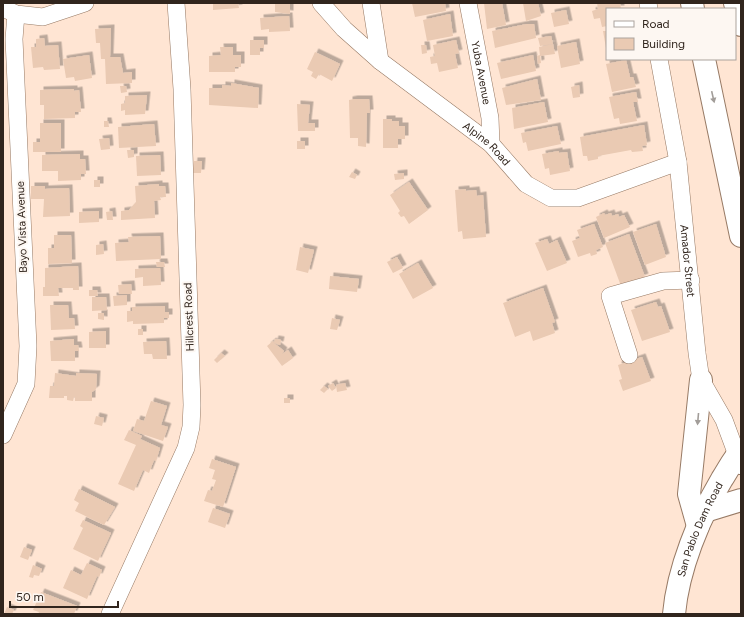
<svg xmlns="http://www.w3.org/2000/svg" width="744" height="617" font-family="Figtree,sans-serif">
  <defs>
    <filter id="shadow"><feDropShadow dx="3.5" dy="-3.5" stdDeviation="0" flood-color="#0004"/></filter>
  </defs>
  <rect width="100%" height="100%" fill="#ffe5d3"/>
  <g fill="#eacab3" filter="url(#shadow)">
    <path d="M 213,3 L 238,3 L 239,8 L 213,10 Z"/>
    <path d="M 275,3 L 290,3 L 290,14 L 275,12 Z"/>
    <path d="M 412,3 L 445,3 L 446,11 L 415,17 Z"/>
    <path d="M 484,3 L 502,3 L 506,25 L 487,29 Z"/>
    <path d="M 523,3 L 538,3 L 541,16 L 526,21 Z"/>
    <path d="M 597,3 L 620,3 L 621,9 L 607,9 L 607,26 L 602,27 L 600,18 L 594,19 L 592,11 L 598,9 Z"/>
    <path d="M 566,10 L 569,24 L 554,27 L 551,13 Z"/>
    <path d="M 450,14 L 453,36 L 427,41 L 423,20 Z"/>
    <path d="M 289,16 L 290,31 L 269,32 L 269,29 L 261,30 L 260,18 Z"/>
    <path d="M 527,24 L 534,24 L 536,38 L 495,48 L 492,31 Z"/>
    <path d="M 111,28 L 110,57 L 120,57 L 123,73 L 132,72 L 132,83 L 106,84 L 105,59 L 101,59 L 100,43 L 96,43 L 95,29 Z"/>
    <path d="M 603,31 L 607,31 L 607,48 L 606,48 Z"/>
    <path d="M 551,36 L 553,44 L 540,46 L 538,38 Z"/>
    <path d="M 44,38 L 45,46 L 58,45 L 60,69 L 44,70 L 43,67 L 33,68 L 31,47 L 36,47 L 36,39 Z"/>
    <path d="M 250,40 L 264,40 L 264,48 L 260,48 L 260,55 L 250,55 Z"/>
    <path d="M 456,40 L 459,53 L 455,54 L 458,68 L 439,72 L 437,63 L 431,64 L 430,57 L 435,56 L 433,45 Z"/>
    <path d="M 576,42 L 580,64 L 561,68 L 557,46 Z"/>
    <path d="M 553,44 L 555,54 L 540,56 L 539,47 Z"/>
    <path d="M 421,45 L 426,45 L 427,53 L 422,54 Z"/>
    <path d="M 220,47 L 233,47 L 233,55 L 241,55 L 241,67 L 235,67 L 235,72 L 209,72 L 209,56 L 221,55 Z"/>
    <path d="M 315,52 L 340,64 L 332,81 L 319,74 L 316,79 L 311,76 L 313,72 L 307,69 Z"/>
    <path d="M 89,55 L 92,78 L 75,81 L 74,77 L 66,78 L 63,59 Z"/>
    <path d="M 533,55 L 536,71 L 501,79 L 497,63 Z"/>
    <path d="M 540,55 L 541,63 L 538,64 L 537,56 Z"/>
    <path d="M 626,60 L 630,77 L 633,77 L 636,87 L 612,92 L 606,64 Z"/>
    <path d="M 537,79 L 541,100 L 506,105 L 502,88 Z"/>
    <path d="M 231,83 L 259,88 L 258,108 L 209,105 L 209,88 L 222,88 L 222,85 L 231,86 Z"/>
    <path d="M 579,85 L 580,97 L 573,98 L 571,87 Z"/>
    <path d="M 120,86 L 126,86 L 127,92 L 121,93 Z"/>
    <path d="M 74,89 L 74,91 L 79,90 L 81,112 L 75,112 L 75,118 L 44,119 L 44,105 L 40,105 L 40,90 Z"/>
    <path d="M 636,92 L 638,102 L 633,102 L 637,121 L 620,124 L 619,118 L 614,119 L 609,97 Z"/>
    <path d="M 147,95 L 145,114 L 125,115 L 125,110 L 121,111 L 121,104 L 125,103 L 125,96 Z"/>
    <path d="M 354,99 L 369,99 L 370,113 L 367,113 L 366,147 L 358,146 L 358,138 L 350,138 L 349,100 Z"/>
    <path d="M 544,102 L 548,122 L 514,129 L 512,108 Z"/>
    <path d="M 297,104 L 310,105 L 308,123 L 315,123 L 315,131 L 298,131 Z"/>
    <path d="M 383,119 L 392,119 L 392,121 L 399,121 L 399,126 L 405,126 L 405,139 L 398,139 L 398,148 L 383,148 Z"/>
    <path d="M 104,121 L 108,121 L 109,127 L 104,127 Z"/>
    <path d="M 40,123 L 61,123 L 61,152 L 33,152 L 33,142 L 40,142 Z"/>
    <path d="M 154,124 L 156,146 L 119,148 L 118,127 Z"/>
    <path d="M 644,125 L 647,145 L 642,146 L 643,151 L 632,152 L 631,150 L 598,156 L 598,159 L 588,161 L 587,156 L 583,156 L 580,137 Z"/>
    <path d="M 557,126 L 561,144 L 528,151 L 526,142 L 523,143 L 521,133 Z"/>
    <path d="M 109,138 L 110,149 L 101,150 L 99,139 Z"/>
    <rect x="297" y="141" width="8" height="8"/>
    <path d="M 127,150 L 134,150 L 134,157 L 128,158 Z"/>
    <path d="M 559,151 L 559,153 L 567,152 L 570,171 L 550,175 L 549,168 L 545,169 L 542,154 Z"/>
    <path d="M 80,154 L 80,159 L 85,159 L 86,174 L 81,174 L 81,180 L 58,181 L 58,171 L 42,171 L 42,155 Z"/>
    <path d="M 160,155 L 161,175 L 137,176 L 136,156 Z"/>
    <path d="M 194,161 L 202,161 L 201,173 L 193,173 Z"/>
    <path d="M 352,172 L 357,175 L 355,179 L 349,177 Z"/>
    <path d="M 404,173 L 404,179 L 395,180 L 394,174 Z"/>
    <rect x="94" y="180" width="6" height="7"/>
    <path d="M 409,182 L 428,210 L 409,224 L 404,216 L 401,217 L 398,213 L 400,211 L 390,195 Z"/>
    <path d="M 159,184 L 159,186 L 165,186 L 166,197 L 160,197 L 161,200 L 154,201 L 155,218 L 121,220 L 121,211 L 129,210 L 136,202 L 135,186 Z"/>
    <path d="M 31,186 L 45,186 L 45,189 L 69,188 L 70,216 L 43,217 L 44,199 L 31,199 Z"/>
    <path d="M 466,189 L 466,191 L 476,190 L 477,196 L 483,195 L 486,237 L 463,239 L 462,231 L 458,232 L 455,190 Z"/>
    <path d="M 99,211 L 99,222 L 79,223 L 79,212 Z"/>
    <path d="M 112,211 L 113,220 L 107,220 L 106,212 Z"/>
    <path d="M 604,213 L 605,215 L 611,213 L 612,216 L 618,214 L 619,217 L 624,215 L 630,227 L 604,238 L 596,217 Z"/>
    <path d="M 594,224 L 603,247 L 596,250 L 597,254 L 591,256 L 590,253 L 578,257 L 572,241 L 580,238 L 577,230 Z"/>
    <path d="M 656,224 L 666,257 L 645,265 L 633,232 Z"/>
    <path d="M 629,234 L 645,277 L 621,286 L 605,243 Z"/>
    <path d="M 54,235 L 71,235 L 72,263 L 48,264 L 48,248 L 54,248 Z"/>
    <path d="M 160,236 L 161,259 L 116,261 L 115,243 L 129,242 L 128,237 Z"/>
    <path d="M 547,239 L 549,244 L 557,240 L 567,263 L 547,271 L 535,243 Z"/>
    <path d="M 103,244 L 104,254 L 96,255 L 96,245 Z"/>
    <path d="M 300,247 L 314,250 L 308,273 L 296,270 Z"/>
    <path d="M 397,257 L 403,268 L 393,273 L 387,262 Z"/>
    <path d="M 156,262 L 164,262 L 165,267 L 157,267 Z"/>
    <path d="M 418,263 L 433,288 L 413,299 L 399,274 Z"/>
    <path d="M 78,266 L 79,290 L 73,290 L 73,288 L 58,288 L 59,296 L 43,296 L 43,287 L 45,287 L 45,268 Z"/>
    <path d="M 160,268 L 161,285 L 143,286 L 143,277 L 135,278 L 135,269 Z"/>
    <path d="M 330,276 L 359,279 L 357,292 L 329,289 Z"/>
    <path d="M 131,284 L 132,294 L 119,294 L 118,285 Z"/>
    <path d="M 543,288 L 555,322 L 552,323 L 555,333 L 533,341 L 530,331 L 515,337 L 503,303 Z"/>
    <path d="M 89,290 L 97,290 L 98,296 L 89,296 Z"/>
    <path d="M 127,295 L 127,305 L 114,306 L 113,296 Z"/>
    <path d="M 92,297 L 106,297 L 107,310 L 92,311 Z"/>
    <path d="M 656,302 L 658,307 L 661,306 L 670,332 L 642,341 L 631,310 Z"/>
    <path d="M 50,305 L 68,305 L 69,318 L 74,318 L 75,329 L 51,330 Z"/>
    <path d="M 165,306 L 165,312 L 169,312 L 169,318 L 164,318 L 164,323 L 133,324 L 133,321 L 127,322 L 127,311 L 132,311 L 132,307 Z"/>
    <path d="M 98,313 L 104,313 L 104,320 L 98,319 Z"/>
    <path d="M 332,318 L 340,320 L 337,330 L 330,329 Z"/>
    <rect x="138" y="329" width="5" height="6"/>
    <path d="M 106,331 L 106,348 L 89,348 L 89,332 Z"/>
    <path d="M 74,339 L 74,345 L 78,345 L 79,351 L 75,351 L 75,361 L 51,361 L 50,341 Z"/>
    <path d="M 275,339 L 281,340 L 280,345 L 274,343 L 284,351 L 282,354 L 288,350 L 293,358 L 282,366 L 267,346 L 273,341 L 274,343 Z"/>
    <path d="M 166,341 L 167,359 L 153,359 L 152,354 L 144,354 L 143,342 Z"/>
    <path d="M 221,353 L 225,356 L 217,363 L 214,360 Z"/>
    <path d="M 642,357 L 651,381 L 623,391 L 619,380 L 622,379 L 618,365 Z"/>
    <path d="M 55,373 L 76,376 L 76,373 L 97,374 L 96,389 L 92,392 L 92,401 L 75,401 L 75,397 L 74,397 L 73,401 L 67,400 L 67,396 L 64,396 L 64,398 L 49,398 L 50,386 L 54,386 Z"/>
    <path d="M 333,383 L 336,388 L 332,391 L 328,386 Z"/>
    <path d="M 345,383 L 347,390 L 337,392 L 336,385 Z"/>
    <path d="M 324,386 L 328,389 L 324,393 L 320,390 Z"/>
    <rect x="284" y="398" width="6" height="5"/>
    <path d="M 151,401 L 167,406 L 161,425 L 168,427 L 163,441 L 133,431 L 137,419 L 144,421 Z"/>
    <path d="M 96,416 L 104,418 L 102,426 L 94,424 Z"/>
    <path d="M 129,430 L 142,436 L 140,439 L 160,448 L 156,461 L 154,460 L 149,473 L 143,470 L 134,491 L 118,484 L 136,445 L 124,440 Z"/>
    <path d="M 212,459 L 236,467 L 223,507 L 204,501 L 208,490 L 212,491 L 216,480 L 212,479 L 215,470 L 209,468 Z"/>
    <path d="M 79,489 L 115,507 L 104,525 L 75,511 L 79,503 L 74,500 Z"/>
    <path d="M 213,508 L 230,514 L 225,528 L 208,522 Z"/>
    <path d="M 83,520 L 111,533 L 98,561 L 73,549 L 83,528 L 80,526 Z"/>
    <path d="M 24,547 L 32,550 L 28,560 L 20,557 Z"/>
    <path d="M 87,563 L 102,570 L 99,577 L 97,576 L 87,599 L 63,588 L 71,570 L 81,575 Z"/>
    <path d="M 33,565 L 42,569 L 39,576 L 34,575 L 33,578 L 29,577 Z"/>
    <path d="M 41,592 L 77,606 L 74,614 L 38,614 L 39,612 L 33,610 Z"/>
    <path d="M 7,607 L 14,610 L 12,614 L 4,614 Z"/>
  </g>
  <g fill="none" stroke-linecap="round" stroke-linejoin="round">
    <defs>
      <g id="minor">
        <path id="s1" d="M 321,3 L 344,29 L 380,61 L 491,144 L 526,184 L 551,198 L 578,198 L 678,162"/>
        <path d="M 371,3 L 380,61"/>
        <path id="s2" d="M 468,3 L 490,118 L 491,144"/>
        <path d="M 648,3 L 649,9"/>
        <path d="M 3,8 L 16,14 L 43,17 L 85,3"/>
        <path id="s3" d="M 659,59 L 678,162 L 697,353 L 701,380 L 724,420 L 737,455"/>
        <path d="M 629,355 L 610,296 L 663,281 L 691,280"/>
        <path d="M 3,435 L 26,384 L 28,346 L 14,39 L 16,14"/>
        <path d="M 110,614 L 186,448 L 191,427 L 192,405 L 182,89 L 176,3"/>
      </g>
      <g id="major">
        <path d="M 698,526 L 689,494 L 701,380"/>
        <path id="s4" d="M 674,614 C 678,569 699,518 722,479 C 728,470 733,459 741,451"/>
      </g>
      <g id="highway">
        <path d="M 692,3 L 693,9"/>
        <path d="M 735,3 L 741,25"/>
        <path d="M 704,59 L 741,236"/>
        <path d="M 737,455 L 741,463"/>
        <path d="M 705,511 L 741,500"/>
      </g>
    </defs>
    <use href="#minor" stroke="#977a65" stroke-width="18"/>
    <use href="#major" stroke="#977a65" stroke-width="24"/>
    <use href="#highway" stroke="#977a65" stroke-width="24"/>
    <use href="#minor" stroke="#fff" stroke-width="17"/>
    <use href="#major" stroke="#fff" stroke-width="22"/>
    <use href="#highway" stroke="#fff" stroke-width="22"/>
  </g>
  <defs><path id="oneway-solid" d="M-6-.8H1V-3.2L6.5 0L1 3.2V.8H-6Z"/></defs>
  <g fill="#a29d99">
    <use href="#oneway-solid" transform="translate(713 97) rotate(77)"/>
    <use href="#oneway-solid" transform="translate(698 419) rotate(95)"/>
  </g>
  <g text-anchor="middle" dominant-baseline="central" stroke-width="4" stroke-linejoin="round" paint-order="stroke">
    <g font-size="11" fill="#31251d" stroke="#fdf7f2">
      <text stroke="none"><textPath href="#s2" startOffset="71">Yuba Avenue</textPath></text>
      <text stroke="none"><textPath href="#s1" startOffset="218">Alpine Road</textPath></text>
      <text transform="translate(22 227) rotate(-92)">Bayo Vista Avenue</text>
      <text stroke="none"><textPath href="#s3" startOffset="204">Amador Street</textPath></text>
      <text transform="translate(189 317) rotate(-92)">Hillcrest Road</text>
      <text stroke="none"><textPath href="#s4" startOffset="89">San Pablo Dam Road</textPath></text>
    </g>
  </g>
  <rect width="744" height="617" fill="none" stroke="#31251d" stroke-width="8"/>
  <rect x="606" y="8" width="130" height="52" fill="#fdf7f2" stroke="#aba39d"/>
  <rect x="614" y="21" width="20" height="6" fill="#ffffff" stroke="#aba39d"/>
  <text x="642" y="28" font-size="12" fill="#31251d">Road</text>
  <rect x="614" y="38" width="20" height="12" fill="#eacab3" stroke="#aba39d"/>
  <text x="642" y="48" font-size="12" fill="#31251d">Building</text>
  <path d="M10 601v6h108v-6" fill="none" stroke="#31251d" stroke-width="2"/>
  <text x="16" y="601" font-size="12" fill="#31251d" stroke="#fdf7f2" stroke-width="3" paint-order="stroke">50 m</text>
</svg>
